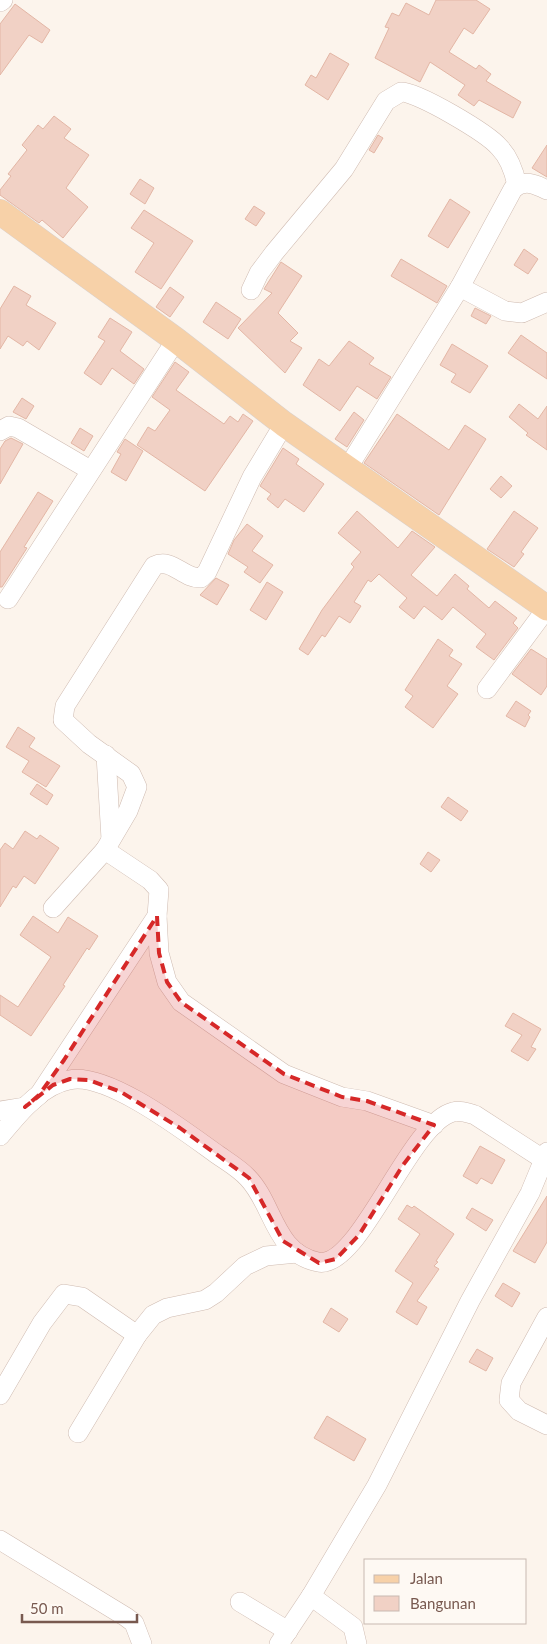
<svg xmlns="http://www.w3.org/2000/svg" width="547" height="1644" font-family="Lato,sans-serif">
  <rect width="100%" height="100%" fill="#fcf4ec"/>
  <g fill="#f1d1c5" stroke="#e3b6a5">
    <path d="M 436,0 L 476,0 L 490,9 L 473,34 L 464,28 L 449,52 L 476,69 L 479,65 L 491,74 L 486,81 L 521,102 L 513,118 L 479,100 L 474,106 L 458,95 L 465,85 L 430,62 L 420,82 L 375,58 L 389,28 L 385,27 L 392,13 L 399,16 L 406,3 L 429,15 Z"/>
    <path d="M 15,4 L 50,30 L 42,43 L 29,35 L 0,75 L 0,24 Z"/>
    <path d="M 330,53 L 349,64 L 328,100 L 305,85 L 311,75 L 316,78 Z"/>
    <path d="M 54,116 L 71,129 L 64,138 L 89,155 L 66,188 L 88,207 L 63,238 L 42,220 L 39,223 L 0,195 L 0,190 L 11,176 L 8,174 L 27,150 L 22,145 L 38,125 L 43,129 Z"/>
    <path d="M 378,135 L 383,138 L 374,153 L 369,150 Z"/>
    <path d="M 547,145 L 547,177 L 532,168 Z"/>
    <path d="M 140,179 L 154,188 L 145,204 L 130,194 Z"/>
    <path d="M 450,199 L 470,212 L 448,248 L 428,236 Z"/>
    <path d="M 254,206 L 265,213 L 256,226 L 245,219 Z"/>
    <path d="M 144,210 L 193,241 L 161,289 L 135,272 L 154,243 L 131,228 Z"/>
    <path d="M 524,249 L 538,259 L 528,274 L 514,265 Z"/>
    <path d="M 401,259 L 447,286 L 437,303 L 391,276 Z"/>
    <path d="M 281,262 L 302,276 L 278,313 L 298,333 L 290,341 L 302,348 L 285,373 L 238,328 L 272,293 L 264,289 Z"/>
    <path d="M 14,286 L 31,296 L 26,305 L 56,323 L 39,350 L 27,341 L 23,346 L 8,336 L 0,349 L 0,309 Z"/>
    <path d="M 170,287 L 184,297 L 170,317 L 156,307 Z"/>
    <path d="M 216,302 L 241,319 L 228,339 L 203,322 Z"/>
    <path d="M 475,308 L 491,316 L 486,324 L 471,316 Z"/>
    <path d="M 110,318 L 132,332 L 120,351 L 144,369 L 134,384 L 112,368 L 101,385 L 84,373 L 105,341 L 98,337 Z"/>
    <path d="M 521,335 L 547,353 L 547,379 L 508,353 Z"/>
    <path d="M 349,341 L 374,358 L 369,364 L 391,377 L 377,399 L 357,386 L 340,411 L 303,385 L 319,359 L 329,366 Z"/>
    <path d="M 452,344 L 488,366 L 470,393 L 451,382 L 456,374 L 440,365 Z"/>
    <path d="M 175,362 L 189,372 L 176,390 L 224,424 L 230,416 L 238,422 L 243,414 L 253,421 L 205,491 L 137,445 L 148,427 L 155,431 L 170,410 L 152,397 Z"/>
    <path d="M 22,398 L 34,406 L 26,419 L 13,412 Z"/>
    <path d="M 519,404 L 538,419 L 547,406 L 547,450 L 526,435 L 528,433 L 509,417 Z"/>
    <path d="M 354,412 L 364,420 L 347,447 L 335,439 Z"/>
    <path d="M 397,414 L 449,450 L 465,425 L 486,439 L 439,515 L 364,463 Z"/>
    <path d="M 80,428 L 93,436 L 84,451 L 71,443 Z"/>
    <path d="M 11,438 L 23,444 L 0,484 L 0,449 L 5,441 Z"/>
    <path d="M 125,439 L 143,451 L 126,481 L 111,472 L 121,454 L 117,452 Z"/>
    <path d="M 283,448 L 299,459 L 296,464 L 324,484 L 304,512 L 285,499 L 278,508 L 267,499 L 271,494 L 260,486 Z"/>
    <path d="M 501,476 L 512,486 L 501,498 L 490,489 Z"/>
    <path d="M 38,492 L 53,501 L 24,547 L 27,548 L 2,587 L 0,587 L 0,552 Z"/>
    <path d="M 357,511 L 398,548 L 412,531 L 435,547 L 411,575 L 437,596 L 455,574 L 469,586 L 467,589 L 489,608 L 495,601 L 517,618 L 513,623 L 518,628 L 494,660 L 476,647 L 486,634 L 453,607 L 442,620 L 424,606 L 414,619 L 399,607 L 407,598 L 379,574 L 371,582 L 368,580 L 354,602 L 361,606 L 350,623 L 339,616 L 325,637 L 322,635 L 308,655 L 299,649 L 322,610 L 354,567 L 351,564 L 361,552 L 338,533 Z"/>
    <path d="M 514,511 L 538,528 L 521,552 L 524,554 L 514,567 L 487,549 Z"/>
    <path d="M 247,524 L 263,536 L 252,551 L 273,565 L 260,583 L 244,572 L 248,567 L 228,554 L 234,540 Z"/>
    <path d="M 216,578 L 229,585 L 217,605 L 200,595 Z"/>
    <path d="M 267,582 L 283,592 L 266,620 L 250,610 Z"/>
    <path d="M 438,639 L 453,650 L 449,656 L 462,664 L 447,686 L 458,694 L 433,728 L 405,707 L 413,696 L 405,690 Z"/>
    <path d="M 531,649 L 547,659 L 547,686 L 541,695 L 512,674 Z"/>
    <path d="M 516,701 L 531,711 L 528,715 L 530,717 L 525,727 L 506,716 Z"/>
    <path d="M 18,727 L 35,738 L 29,747 L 60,766 L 46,787 L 22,772 L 29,761 L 6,747 Z"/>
    <path d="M 37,784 L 53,795 L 47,805 L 30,794 Z"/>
    <path d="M 448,797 L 468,811 L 461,821 L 441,807 Z"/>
    <path d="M 25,831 L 37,839 L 40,835 L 59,848 L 35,884 L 24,876 L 16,888 L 13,886 L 0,907 L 0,850 L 5,843 L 13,849 Z"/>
    <path d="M 428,852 L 440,860 L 431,872 L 420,864 Z"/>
    <path d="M 33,916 L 58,933 L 68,917 L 98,936 L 89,950 L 87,948 L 63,985 L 65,986 L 31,1036 L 0,1015 L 0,995 L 18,1007 L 51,957 L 20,935 Z"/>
    <path d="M 513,1013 L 541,1029 L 531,1047 L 536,1049 L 528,1061 L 511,1051 L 522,1035 L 505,1026 Z"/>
    <path d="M 480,1146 L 505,1160 L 492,1184 L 481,1178 L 477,1184 L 463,1176 Z"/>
    <path d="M 547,1196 L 547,1242 L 535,1263 L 513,1251 Z"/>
    <path d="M 407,1205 L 412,1208 L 414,1206 L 454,1234 L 436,1261 L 438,1262 L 434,1266 L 439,1269 L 417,1301 L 427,1307 L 417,1325 L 396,1312 L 413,1283 L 395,1271 L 420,1234 L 398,1219 Z"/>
    <path d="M 472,1208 L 493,1220 L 486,1231 L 466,1218 Z"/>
    <path d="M 503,1283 L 520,1293 L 512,1307 L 495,1296 Z"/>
    <path d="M 331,1308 L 348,1319 L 339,1332 L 323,1322 Z"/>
    <path d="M 477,1349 L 493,1358 L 486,1371 L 469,1362 Z"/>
    <path d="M 327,1416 L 366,1439 L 354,1461 L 314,1438 Z"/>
  </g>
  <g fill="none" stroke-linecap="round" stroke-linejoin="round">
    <defs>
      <g id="minor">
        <path d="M 0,2 L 3,0"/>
        <path d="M 460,287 L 505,311 L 522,313 L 547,302"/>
        <path d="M 251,290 L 259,273 L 274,253 L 344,169 L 386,101 L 401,92 C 418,92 487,133 499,147 C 509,157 514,171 517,185"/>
        <path d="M 0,431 L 9,426 L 18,428 L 90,470"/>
        <path d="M 347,469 L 460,287 L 513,189 C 524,179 535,184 547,190"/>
        <path d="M 8,599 L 176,340"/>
        <path d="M 487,689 L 547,608"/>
        <path d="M 106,755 L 111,839"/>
        <path d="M 53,908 L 105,850"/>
        <path d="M 157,916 L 159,953 L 167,982 L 181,1002 L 284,1074 L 342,1097 L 367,1101 L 434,1125"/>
        <path d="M 0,1111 L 25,1107 L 39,1095 L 157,916 L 159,890 L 150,880 L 105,850 L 128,811 L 137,787 L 131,774 L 89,744 L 63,720 L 65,706 L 154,566 C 172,557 183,579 201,578 L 207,572 L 252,477 L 284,424"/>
        <path d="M 0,1136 C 18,1115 39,1086 69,1080 C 107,1071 187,1133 218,1155 C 228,1162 240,1169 248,1178 C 274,1205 274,1253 318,1262 C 359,1271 409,1123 453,1112 C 460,1110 468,1113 475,1115 L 543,1159"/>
        <path d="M 547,1317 L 511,1383 L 509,1400 L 519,1411 L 547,1425"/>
        <path d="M 0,1395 L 42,1323 L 64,1294 L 82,1297 L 137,1335"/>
        <path d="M 78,1433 L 137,1335 L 153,1315 L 167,1308 L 205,1300 L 216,1293 L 245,1266 L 266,1256 L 297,1253"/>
        <path d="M 0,1540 L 126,1617 L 134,1623 L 142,1644"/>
        <path d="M 240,1602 L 288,1631"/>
        <path d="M 279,1644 L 311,1596"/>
        <path d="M 357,1644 L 353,1627 L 311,1596 L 377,1485 L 470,1301 L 530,1193 L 547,1152"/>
      </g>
      <path id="major" d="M 0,212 L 176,340 L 284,424 L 547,608"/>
    </defs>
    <use href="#minor" stroke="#cfbbb1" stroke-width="20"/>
    <use href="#major" stroke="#d9d1ce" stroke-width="26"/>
    <use href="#minor" stroke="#fff" stroke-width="19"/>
    <use href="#major" stroke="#f7d1a8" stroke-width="25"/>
  </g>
  <path fill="#d62828" fill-opacity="0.2" stroke="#d62828" stroke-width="4" stroke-dasharray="10 6" stroke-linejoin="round" d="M 157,916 L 159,953 L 167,982 L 181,1002 L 284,1074 L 342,1097 L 367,1101 L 434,1125 L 403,1165 L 359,1235 L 336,1259 L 319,1263 L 283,1241 L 249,1178 L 180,1128 L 121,1092 L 89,1080 L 70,1079 L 53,1085 L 25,1107 L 39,1095 L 64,1060 Z"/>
  <rect x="364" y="1559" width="162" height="65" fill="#fef9f3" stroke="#c8b9b1"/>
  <rect x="374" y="1575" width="25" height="8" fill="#f7d1a8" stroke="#c8b9b1"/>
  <text x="410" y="1584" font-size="15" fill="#78594f">Jalan</text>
  <rect x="374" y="1596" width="25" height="15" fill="#f1d1c5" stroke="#c8b9b1"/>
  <text x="410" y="1609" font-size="15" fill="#78594f">Bangunan</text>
  <path d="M22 1614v8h115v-8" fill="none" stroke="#78594f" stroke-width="2.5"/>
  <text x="30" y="1614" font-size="15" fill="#78594f" stroke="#fef9f3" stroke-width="4" paint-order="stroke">50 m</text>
</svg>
